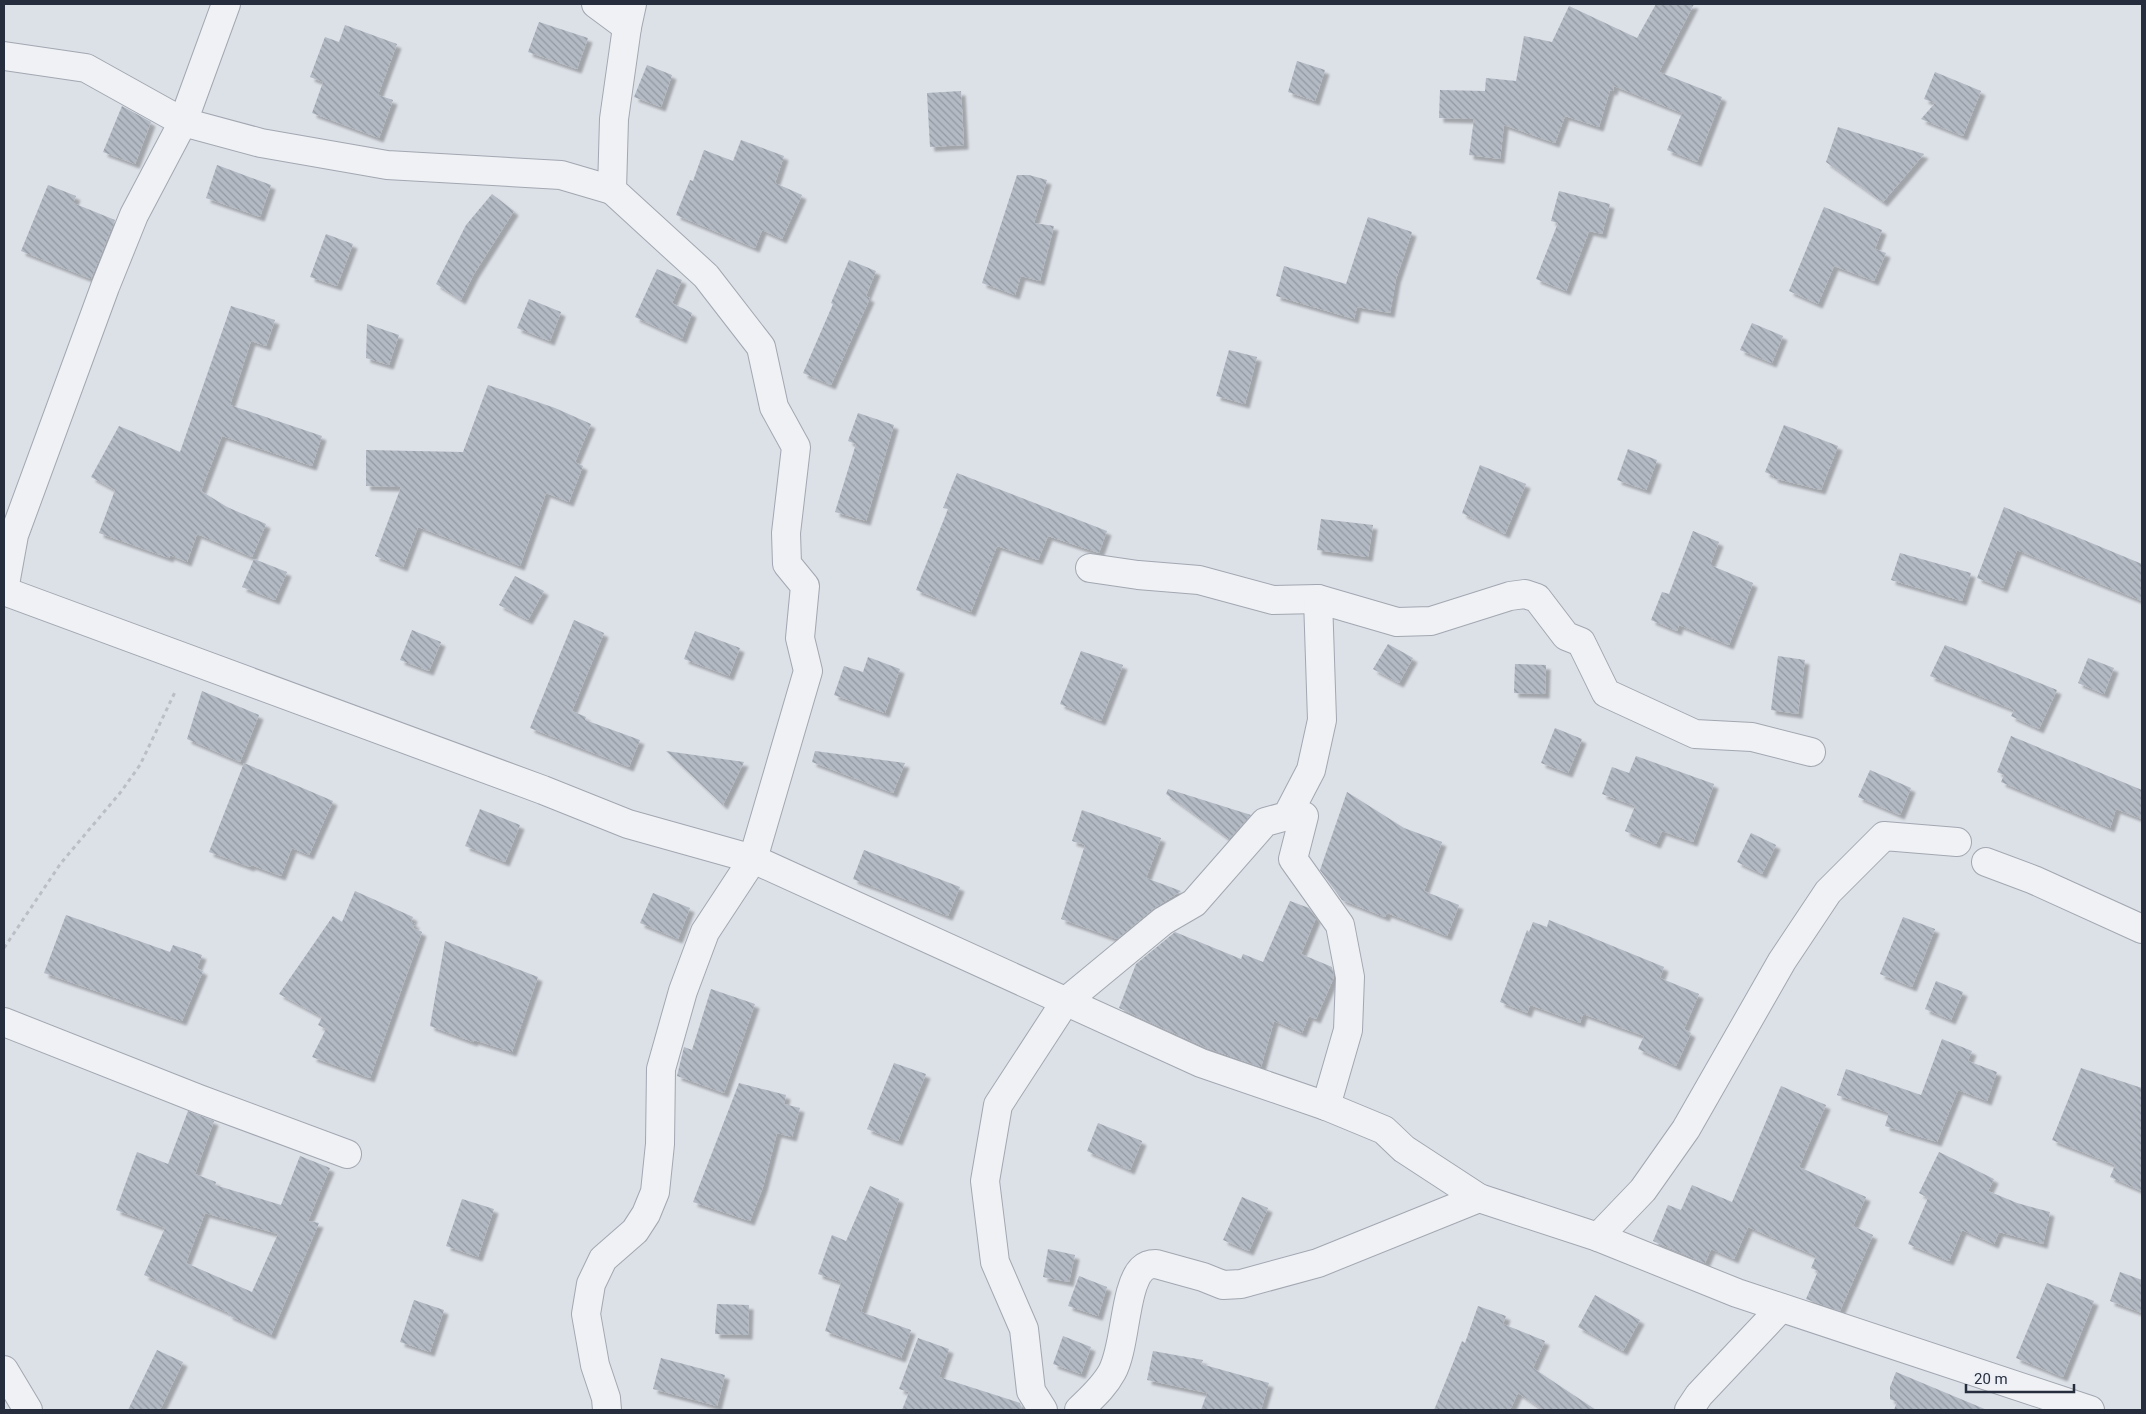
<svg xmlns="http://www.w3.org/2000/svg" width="2146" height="1414" font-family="Roboto,sans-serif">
  <defs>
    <pattern id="building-back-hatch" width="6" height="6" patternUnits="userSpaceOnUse" patternTransform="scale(1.25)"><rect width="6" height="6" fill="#b3bac4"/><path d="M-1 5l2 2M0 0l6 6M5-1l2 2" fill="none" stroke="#9198a0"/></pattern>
    <filter id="shadow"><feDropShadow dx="4.5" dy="4.5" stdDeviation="1" flood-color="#0004"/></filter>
  </defs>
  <rect width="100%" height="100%" fill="#dce0e7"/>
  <g fill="url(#building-back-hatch)" fill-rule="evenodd" filter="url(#shadow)">
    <path d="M 1656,4 L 1694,4 L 1659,72 L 1722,97 L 1697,162 L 1667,150 L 1682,113 L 1614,86 L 1613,91 L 1610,90 L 1599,127 L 1565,116 L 1555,143 L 1504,125 L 1500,159 L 1469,155 L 1474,119 L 1439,118 L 1440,90 L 1485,91 L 1486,78 L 1516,81 L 1524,36 L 1552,42 L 1569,6 L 1637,38 Z"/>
    <path d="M 539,22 L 588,38 L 577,69 L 528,52 Z"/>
    <path d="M 345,25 L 397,44 L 378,95 L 393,100 L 379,138 L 312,113 L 323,82 L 310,77 L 325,37 L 339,42 Z"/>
    <path d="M 1297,61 L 1325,70 L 1315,101 L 1288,92 Z"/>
    <path d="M 647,65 L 672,75 L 661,107 L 634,97 Z"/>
    <path d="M 1935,72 L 1981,91 L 1963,136 L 1921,119 L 1935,103 L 1924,99 Z"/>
    <path d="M 961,91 L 964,145 L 930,147 L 927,93 Z"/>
    <path d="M 122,106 L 151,122 L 135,164 L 103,152 Z"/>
    <path d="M 1838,127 L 1924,154 L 1883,202 L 1826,162 Z"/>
    <path d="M 741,140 L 784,156 L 775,183 L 802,195 L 782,239 L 762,230 L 755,248 L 676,215 L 690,180 L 693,181 L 704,150 L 733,161 Z"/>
    <path d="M 217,165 L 271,185 L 260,217 L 206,198 Z"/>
    <path d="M 1017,175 L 1029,175 L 1047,180 L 1034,223 L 1054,226 L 1040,281 L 1021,276 L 1015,295 L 982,283 Z"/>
    <path d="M 48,185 L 76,196 L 73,203 L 115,220 L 91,279 L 21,251 Z"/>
    <path d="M 1559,191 L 1610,204 L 1602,234 L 1589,231 L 1566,291 L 1536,279 L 1558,223 L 1551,221 Z"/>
    <path d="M 492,194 L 514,211 L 474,274 L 461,300 L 436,284 L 466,225 Z"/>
    <path d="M 1824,207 L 1882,230 L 1875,249 L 1886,253 L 1874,281 L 1834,266 L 1818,304 L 1789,291 Z"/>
    <path d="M 1368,217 L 1412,232 L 1396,279 L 1390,313 L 1357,307 L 1354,319 L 1276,296 L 1284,266 L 1346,284 Z"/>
    <path d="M 326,234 L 353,244 L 337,286 L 310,277 Z"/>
    <path d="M 849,260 L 876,271 L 866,296 L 870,298 L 831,385 L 803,373 L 833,304 L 831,303 Z"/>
    <path d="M 657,269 L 682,280 L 672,303 L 692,313 L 682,339 L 635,317 Z"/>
    <path d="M 529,299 L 561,312 L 550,341 L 517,328 Z"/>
    <path d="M 231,306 L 275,320 L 266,346 L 251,341 L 230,405 L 322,436 L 312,466 L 222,436 L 201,491 L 227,507 L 266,524 L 252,557 L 197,534 L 187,562 L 170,555 L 169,558 L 99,533 L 115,490 L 91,477 L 119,426 L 180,452 Z"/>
    <path d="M 1752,323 L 1783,336 L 1772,363 L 1740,350 Z"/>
    <path d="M 367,324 L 399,335 L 389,365 L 366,358 Z"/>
    <path d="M 1229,350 L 1257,357 L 1245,404 L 1216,396 Z"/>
    <path d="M 488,385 L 555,408 L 591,424 L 575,462 L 583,466 L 569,502 L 546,493 L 520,566 L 418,527 L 403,567 L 375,556 L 401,487 L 366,486 L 366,450 L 463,452 Z"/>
    <path d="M 858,413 L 894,425 L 866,521 L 835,512 L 856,444 L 848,441 Z"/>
    <path d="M 1784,425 L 1838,446 L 1821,490 L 1773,478 L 1774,476 L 1765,472 Z"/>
    <path d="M 1628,449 L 1657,460 L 1646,490 L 1617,480 Z"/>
    <path d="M 1480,465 L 1526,484 L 1505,534 L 1462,513 Z"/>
    <path d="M 957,473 L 1107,531 L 1099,553 L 1048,536 L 1038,560 L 997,546 L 971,612 L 916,590 L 948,509 L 943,508 Z"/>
    <path d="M 2004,507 L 2142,564 L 2142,601 L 2017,550 L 2003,588 L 1977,578 Z"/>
    <path d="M 1321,519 L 1373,525 L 1368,557 L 1317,550 Z"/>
    <path d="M 1693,531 L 1719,542 L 1710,565 L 1753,583 L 1729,645 L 1679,625 L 1677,631 L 1651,620 L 1662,592 L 1669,594 Z"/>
    <path d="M 1900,553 L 1971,573 L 1962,601 L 1891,580 Z"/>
    <path d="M 254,559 L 287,572 L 275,600 L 242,587 Z"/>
    <path d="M 515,576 L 544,591 L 528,620 L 499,605 Z"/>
    <path d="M 574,620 L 604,633 L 572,711 L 586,717 L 585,720 L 640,740 L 629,767 L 530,728 Z"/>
    <path d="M 412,630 L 441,642 L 429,671 L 400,660 Z"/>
    <path d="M 695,631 L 740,648 L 729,676 L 684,659 Z"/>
    <path d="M 1388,644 L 1413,658 L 1399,683 L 1373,669 Z"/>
    <path d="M 1945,645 L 2057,690 L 2039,729 L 2011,716 L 2014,710 L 1930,676 Z"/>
    <path d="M 1081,651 L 1123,665 L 1101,721 L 1060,704 Z"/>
    <path d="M 1778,656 L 1805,660 L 1798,714 L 1771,710 Z"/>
    <path d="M 868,657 L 900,669 L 885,713 L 834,695 L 844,666 L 863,672 Z"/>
    <path d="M 2088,658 L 2114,668 L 2104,694 L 2078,683 Z"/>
    <path d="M 1515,664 L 1546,665 L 1545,694 L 1514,693 Z"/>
    <path d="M 202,691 L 259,715 L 240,762 L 187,739 Z"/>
    <path d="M 1555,728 L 1582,739 L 1568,773 L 1541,763 Z"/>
    <path d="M 2011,736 L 2142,790 L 2142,819 L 2116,809 L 2110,828 L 2001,782 L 2004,775 L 1997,772 Z"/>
    <path d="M 666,751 L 744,762 L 723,805 Z"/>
    <path d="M 815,751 L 905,763 L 893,793 L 812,762 Z"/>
    <path d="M 1636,756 L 1714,784 L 1693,842 L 1662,831 L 1656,844 L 1625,831 L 1635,806 L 1602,794 L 1612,767 L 1629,773 Z"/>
    <path d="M 244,763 L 333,801 L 309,855 L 292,848 L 281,876 L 251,865 L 250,867 L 209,852 Z"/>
    <path d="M 1870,770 L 1911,788 L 1900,815 L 1858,797 Z"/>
    <path d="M 1168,789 L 1251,815 L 1229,839 L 1166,794 Z"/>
    <path d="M 1347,792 L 1404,828 L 1442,842 L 1424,891 L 1459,905 L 1447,936 L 1387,913 L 1385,917 L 1342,900 L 1320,870 Z"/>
    <path d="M 480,809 L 520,825 L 505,862 L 465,846 Z"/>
    <path d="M 1082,810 L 1161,838 L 1146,878 L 1181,891 L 1153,909 L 1117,939 L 1061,919 L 1085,845 L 1072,841 Z"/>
    <path d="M 1751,833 L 1776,845 L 1762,874 L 1737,862 Z"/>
    <path d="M 864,850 L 960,887 L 948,916 L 853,879 Z"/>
    <path d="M 355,891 L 413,917 L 411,922 L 415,924 L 413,928 L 422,932 L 370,1078 L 312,1057 L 326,1029 L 318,1025 L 322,1017 L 279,994 L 333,916 L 342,922 Z"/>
    <path d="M 653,893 L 690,908 L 678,939 L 640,923 Z"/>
    <path d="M 1290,901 L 1309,908 L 1316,918 L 1301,954 L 1332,967 L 1334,977 L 1316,1019 L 1309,1016 L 1302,1033 L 1274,1021 L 1261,1067 L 1207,1048 L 1119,1008 L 1136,964 L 1175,932 L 1241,959 L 1243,954 L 1263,962 Z"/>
    <path d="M 66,915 L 170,952 L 173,945 L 202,955 L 197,968 L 203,971 L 182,1021 L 44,973 Z"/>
    <path d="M 1903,917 L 1935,929 L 1912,987 L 1880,974 Z"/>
    <path d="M 1549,920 L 1664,967 L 1660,978 L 1699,994 L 1684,1029 L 1691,1033 L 1676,1066 L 1638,1049 L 1644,1036 L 1583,1014 L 1580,1023 L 1530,1005 L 1527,1013 L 1500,1002 L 1527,930 L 1529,932 L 1533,922 L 1547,927 Z"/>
    <path d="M 445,941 L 538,977 L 512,1052 L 474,1040 L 473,1042 L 430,1026 Z"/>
    <path d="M 1936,981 L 1963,992 L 1951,1020 L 1925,1009 Z"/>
    <path d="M 711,989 L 755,1004 L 724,1093 L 677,1076 L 684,1047 L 692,1050 Z"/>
    <path d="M 1942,1039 L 1972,1051 L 1968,1061 L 1997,1072 L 1987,1101 L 1958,1090 L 1937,1142 L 1885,1126 L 1889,1113 L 1837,1095 L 1846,1069 L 1921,1095 Z"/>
    <path d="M 894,1063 L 926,1074 L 898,1141 L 867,1129 Z"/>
    <path d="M 2081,1068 L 2142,1088 L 2142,1191 L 2110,1177 L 2115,1165 L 2052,1140 Z"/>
    <path d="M 739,1083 L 786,1095 L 784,1104 L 800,1108 L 792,1137 L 777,1133 L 763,1187 L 750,1221 L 693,1202 Z"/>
    <path d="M 1781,1086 L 1826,1105 L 1799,1167 L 1866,1197 L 1853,1226 L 1873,1235 L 1840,1311 L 1806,1299 L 1818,1271 L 1811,1268 L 1816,1256 L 1748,1227 L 1734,1259 L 1711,1249 L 1705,1263 L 1653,1241 L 1668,1205 L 1681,1210 L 1692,1185 L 1732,1202 Z"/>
    <path d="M 188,1111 L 214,1121 L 195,1174 L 216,1182 L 215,1185 L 281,1205 L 300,1156 L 330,1168 L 308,1221 L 319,1223 L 271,1335 L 228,1315 L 229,1313 L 144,1275 L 165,1228 L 116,1210 L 137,1152 L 168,1164 ZM 205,1213 L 278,1234 L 252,1292 L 186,1263 Z"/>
    <path d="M 1098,1123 L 1142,1141 L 1130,1170 L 1087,1151 Z"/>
    <path d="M 1939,1152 L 1994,1179 L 1988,1191 L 2017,1203 L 2050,1212 L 2043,1244 L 1999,1232 L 1994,1244 L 1962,1230 L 1949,1261 L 1908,1244 L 1928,1198 L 1919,1193 Z"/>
    <path d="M 870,1186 L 899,1199 L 861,1312 L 911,1330 L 901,1358 L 825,1331 L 841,1282 L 818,1274 L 832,1235 L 846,1241 Z"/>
    <path d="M 1242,1197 L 1268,1208 L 1249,1251 L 1223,1240 Z"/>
    <path d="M 462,1199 L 494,1209 L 478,1257 L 446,1246 Z"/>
    <path d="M 1048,1249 L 1075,1255 L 1069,1282 L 1043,1277 Z"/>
    <path d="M 2120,1272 L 2142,1280 L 2142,1313 L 2110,1301 Z"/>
    <path d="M 1079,1276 L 1107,1287 L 1098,1316 L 1068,1306 Z"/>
    <path d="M 2047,1283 L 2094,1301 L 2063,1377 L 2016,1358 Z"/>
    <path d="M 1595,1295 L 1640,1320 L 1623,1351 L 1578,1327 Z"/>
    <path d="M 414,1300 L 444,1310 L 430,1352 L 400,1342 Z"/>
    <path d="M 717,1304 L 749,1305 L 748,1335 L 715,1334 Z"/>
    <path d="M 1478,1306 L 1506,1316 L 1503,1324 L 1545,1341 L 1533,1368 L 1596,1410 L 1543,1410 L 1518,1393 L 1510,1410 L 1434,1410 L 1462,1341 L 1465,1343 Z"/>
    <path d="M 1063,1336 L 1091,1347 L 1081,1374 L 1053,1364 Z"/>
    <path d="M 918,1338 L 949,1349 L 939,1377 L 1020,1403 L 1022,1410 L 902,1410 L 909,1392 L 899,1389 Z"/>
    <path d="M 157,1350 L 183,1362 L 160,1410 L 128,1410 Z"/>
    <path d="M 1153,1351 L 1203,1360 L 1201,1364 L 1269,1383 L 1261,1410 L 1201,1410 L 1207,1393 L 1147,1380 Z"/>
    <path d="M 661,1358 L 725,1375 L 717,1406 L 653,1389 Z"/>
    <path d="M 1896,1372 L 1987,1410 L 1894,1410 L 1897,1402 L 1890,1399 L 1890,1387 Z"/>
  </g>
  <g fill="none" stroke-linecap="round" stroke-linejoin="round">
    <defs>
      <g id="street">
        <path d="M 596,4 L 627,27"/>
        <path d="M 4,56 L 86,68 L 183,122 L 261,143 L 387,165 L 561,175 L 612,190"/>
        <path d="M 1090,568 L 1138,575 L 1199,580 L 1273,600 L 1318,599 L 1397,622 L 1431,621 L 1510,596 L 1525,594 L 1537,598 L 1566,636 L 1581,642 L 1606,693 L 1695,734 L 1752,737 L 1811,752"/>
        <path d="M 4,590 L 14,535 L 105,287 L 134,215 L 183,122 L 226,4"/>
        <path d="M 4,591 L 543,790 L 628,824 L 753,859 L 1201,1063 L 1326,1106 L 1384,1130 L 1404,1149 L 1479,1198 L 1598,1237 L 1737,1293 L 2090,1410"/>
        <path d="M 1304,816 L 1293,859 L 1340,925 L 1350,977 L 1348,1030 L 1326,1106"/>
        <path d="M 1986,862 L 2034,880 L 2142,929"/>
        <path d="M 4,1022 L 199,1099 L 347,1154"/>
        <path d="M 1598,1237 L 1643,1190 L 1686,1129 L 1782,961 L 1828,892 L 1884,836 L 1957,842"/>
        <path d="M 4,1370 L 28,1410"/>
        <path d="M 607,1410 L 606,1398 L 595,1365 L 586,1314 L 591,1284 L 603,1259 L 635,1231 L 646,1214 L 655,1192 L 660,1144 L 661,1069 L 683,991 L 705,932 L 753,859 L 808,671 L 800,638 L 805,586 L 787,564 L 786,533 L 796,447 L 774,407 L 761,347 L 706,276 L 612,190 L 614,119 L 627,27 L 632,4"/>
        <path d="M 1043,1410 L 1031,1391 L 1024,1329 L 995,1262 L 985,1181 L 998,1105 L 1065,1002 L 1163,921 L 1194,903 L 1265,822 L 1287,816 L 1311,770 L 1322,720 L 1318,599"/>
        <path d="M 1079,1410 C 1091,1398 1104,1387 1112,1372 C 1126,1347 1124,1287 1142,1269 C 1146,1265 1151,1264 1156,1264 L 1203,1277 L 1223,1285 L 1241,1284 L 1318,1263 L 1479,1198"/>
        <path d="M 1689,1410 L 1699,1395 L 1781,1308"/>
      </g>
    </defs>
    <use href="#street" stroke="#a2a7b1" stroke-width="30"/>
    <path stroke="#bbbec5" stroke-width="3" stroke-dasharray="4 4" stroke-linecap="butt" d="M 4,948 L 61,863 L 120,793 L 140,765 L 176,690"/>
    <use href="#street" stroke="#eff1f5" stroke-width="28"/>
  </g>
  <rect width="2146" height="1414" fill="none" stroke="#262e3d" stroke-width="10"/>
  <path d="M1966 1384v8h108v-8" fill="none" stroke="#262e3d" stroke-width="2.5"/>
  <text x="1974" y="1384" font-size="15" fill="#262e3d" stroke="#eceff5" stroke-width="4" paint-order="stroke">20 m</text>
</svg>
